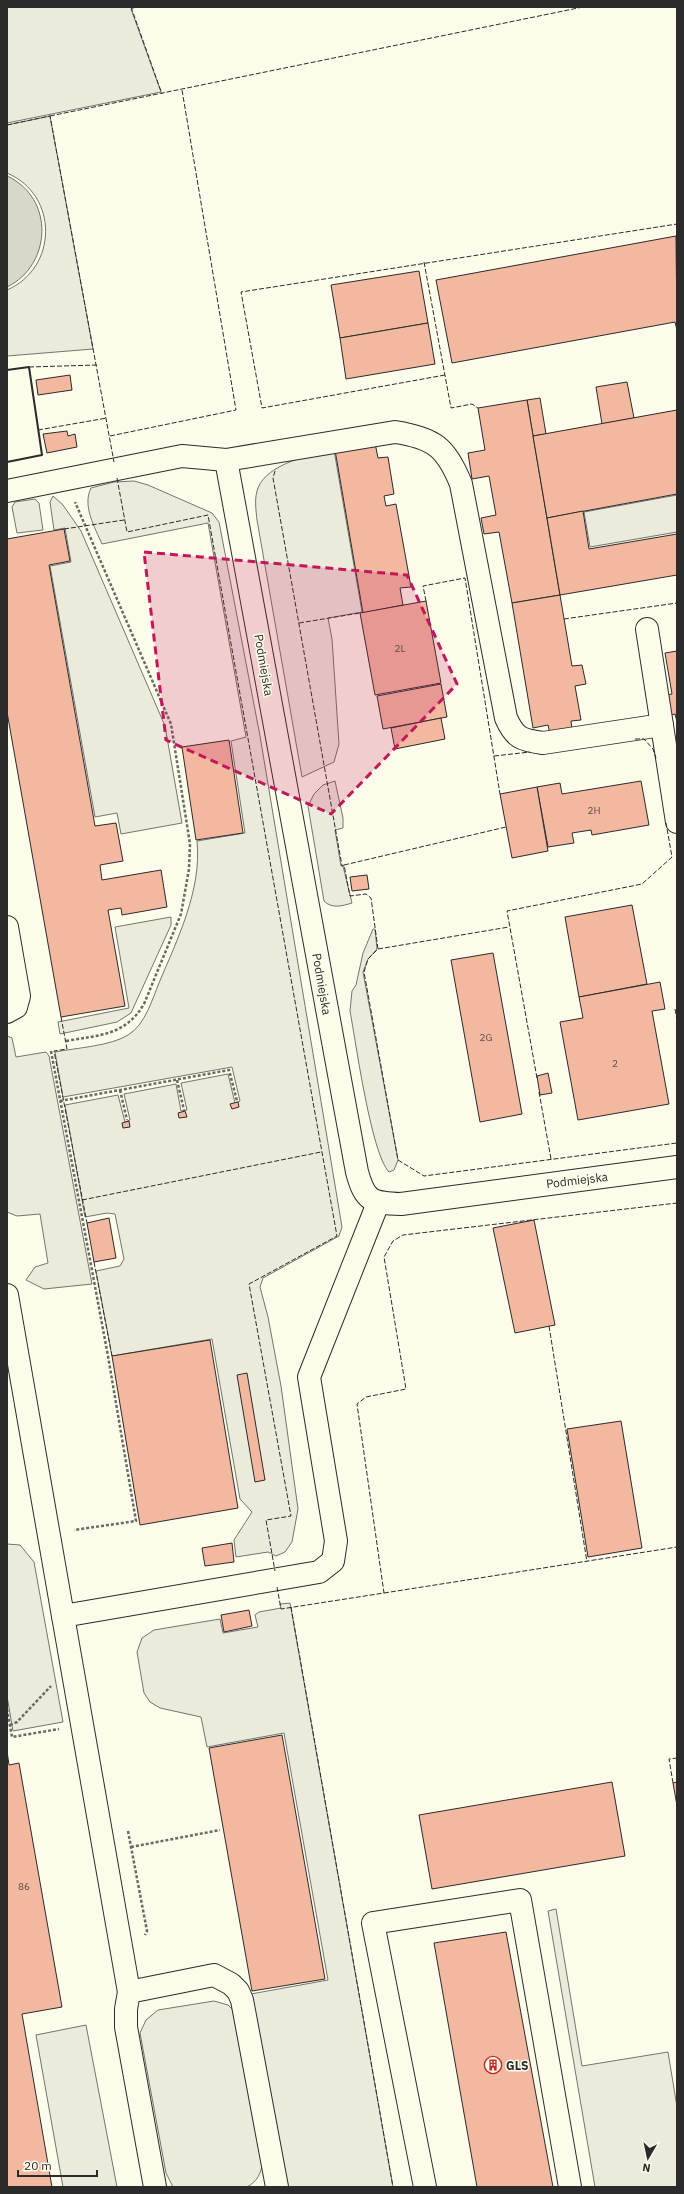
<svg xmlns="http://www.w3.org/2000/svg" width="684" height="2194" font-family="'IBM Plex Sans',sans-serif">
  <rect width="100%" height="100%" fill="#fdfbea"/>
  <g fill="#ecebdb" stroke="#74746e">
    <path d="M 7,7 L 136,7 L 131,9 L 161,92 L 7,123 Z"/>
    <path d="M 50,116 L 93,349 L 7,356 L 7,290 C 58,268 59,195 7,173 L 7,125 Z"/>
    <path d="M 334,450 L 362,612 L 328,618 L 332,639 L 339,744 L 334,762 L 302,777 L 257,520 C 256,510 254,498 258,488 C 267,464 311,454 334,450 Z"/>
    <path d="M 134,481 L 148,485 L 212,513 L 219,522 L 260,736 L 342,1227 L 339,1236 L 263,1278 L 260,1287 L 268,1317 L 281,1386 L 298,1509 L 292,1542 L 285,1552 L 276,1556 L 268,1552 L 236,1557 L 234,1540 L 252,1512 L 240,1499 L 212,1339 L 112,1356 L 96,1271 L 120,1266 L 124,1259 L 115,1214 L 107,1213 L 85,1217 L 65,1105 L 118,1095 L 125,1122 L 130,1120 L 124,1094 L 176,1084 L 181,1111 L 187,1110 L 181,1083 L 228,1074 L 235,1103 L 240,1101 L 232,1067 L 63,1097 L 55,1052 C 75,1048 111,1046 128,1035 C 145,1025 152,1000 159,983 C 177,940 202,890 197,841 L 245,833 L 231,741 L 246,737 L 208,523 L 102,544 C 95,528 82,506 91,488 L 114,482 Z"/>
    <path d="M 677,495 L 677,532 L 590,547 L 584,512 Z"/>
    <path d="M 53,496 L 63,505 L 81,531 L 159,712 L 165,726 L 182,823 L 121,834 L 117,813 L 95,817 L 50,566 L 71,562 L 65,528 L 54,530 L 50,502 Z"/>
    <path d="M 35,499 L 39,503 L 43,530 L 17,533 L 12,507 L 15,502 Z"/>
    <path d="M 335,781 L 343,818 L 343,828 L 335,830 L 341,866 L 343,866 L 352,903 C 342,906 332,909 324,901 L 308,806 L 314,794 L 323,785 Z"/>
    <path d="M 171,917 L 171,925 L 131,1013 L 117,1022 L 60,1034 L 58,1022 L 129,1008 L 115,927 Z"/>
    <path d="M 373,929 L 375,929 L 377,949 L 368,959 L 363,972 L 398,1160 L 394,1170 L 389,1172 C 371,1153 356,1043 350,1011 L 352,991 L 356,985 L 363,953 Z"/>
    <path d="M 7,1036 L 12,1038 L 16,1057 L 46,1052 L 49,1056 L 92,1284 L 44,1289 L 26,1280 L 35,1267 L 48,1263 L 40,1214 L 17,1216 L 7,1212 Z"/>
    <path d="M 7,1544 L 20,1545 L 34,1562 L 63,1722 L 13,1731 L 7,1696 Z"/>
    <path d="M 290,1603 L 393,2187 L 285,2187 L 251,1994 L 328,1980 L 284,1733 L 207,1747 L 201,1717 L 160,1708 L 150,1702 L 144,1693 L 137,1652 L 142,1638 L 154,1630 L 220,1619 L 223,1633 L 258,1627 L 255,1615 L 259,1612 L 281,1608 L 280,1604 Z"/>
    <path d="M 556,1909 L 582,2066 L 668,2052 L 677,2107 L 677,2187 L 595,2187 L 548,1911 Z"/>
    <path d="M 214,2001 L 228,2005 L 233,2010 L 263,2161 C 261,2173 258,2181 247,2187 L 173,2187 L 166,2173 L 140,2033 L 146,2020 L 158,2010 Z"/>
    <path d="M 86,2025 L 117,2187 L 63,2187 L 36,2035 Z"/>
  </g>
  <path fill="#d8d7c9" stroke="#74746e" d="M 7,176 C 55,198 52,265 7,287 Z"/>
  <g fill="#f2b8a0" stroke="#2b2b2b">
    <path d="M 676,236 L 677,330 L 675,322 L 452,363 L 436,280 Z"/>
    <path d="M 419,271 L 428,323 L 340,338 L 331,285 Z"/>
    <path d="M 428,323 L 435,364 L 346,379 L 340,338 Z"/>
    <path d="M 70,375 L 72,390 L 38,395 L 36,380 Z"/>
    <path d="M 627,382 L 634,418 L 602,424 L 596,387 Z"/>
    <path d="M 540,398 L 546,434 L 533,436 L 527,400 Z"/>
    <path d="M 527,400 L 560,595 L 512,603 L 499,532 L 484,534 L 481,518 L 496,515 L 489,476 L 472,479 L 468,453 L 485,450 L 478,408 Z"/>
    <path d="M 677,410 L 677,494 L 547,518 L 533,436 Z"/>
    <path d="M 67,431 L 68,436 L 75,434 L 77,447 L 47,453 L 43,434 Z"/>
    <path d="M 375,443 L 378,458 L 388,457 L 394,494 L 384,496 L 386,506 L 396,504 L 411,587 L 400,588 L 403,605 L 363,613 L 335,450 Z"/>
    <path d="M 583,511 L 589,549 L 677,534 L 677,575 L 560,595 L 547,518 Z"/>
    <path d="M 64,529 L 70,561 L 49,565 L 95,826 L 116,823 L 123,861 L 100,865 L 102,880 L 161,870 L 167,907 L 122,915 L 121,908 L 108,910 L 125,1006 L 61,1017 L 7,712 L 7,539 Z"/>
    <path d="M 560,595 L 572,666 L 582,665 L 586,684 L 575,686 L 581,720 L 571,721 L 572,730 L 550,734 L 548,725 L 533,728 L 512,603 Z"/>
    <path d="M 426,601 L 441,683 L 375,695 L 360,613 Z"/>
    <path d="M 677,651 L 677,722 L 675,714 L 671,715 L 667,695 L 672,694 L 665,653 Z"/>
    <path d="M 441,684 L 447,717 L 383,729 L 377,696 Z"/>
    <path d="M 441,718 L 445,739 L 395,749 L 391,728 Z"/>
    <path d="M 229,740 L 243,833 L 196,840 L 182,747 Z"/>
    <path d="M 641,781 L 649,825 L 592,835 L 591,830 L 572,833 L 574,843 L 548,847 L 537,787 L 560,783 L 562,794 Z"/>
    <path d="M 537,787 L 548,851 L 512,858 L 500,794 Z"/>
    <path d="M 367,875 L 369,889 L 352,891 L 350,877 Z"/>
    <path d="M 632,905 L 647,984 L 579,997 L 565,917 Z"/>
    <path d="M 493,953 L 522,1114 L 480,1122 L 451,960 Z"/>
    <path d="M 660,982 L 665,1009 L 652,1011 L 669,1104 L 578,1120 L 560,1022 L 583,1018 L 579,997 Z"/>
    <path d="M 548,1073 L 552,1093 L 540,1095 L 537,1076 Z"/>
    <path d="M 238,1102 L 239,1107 L 232,1109 L 230,1104 Z"/>
    <path d="M 185,1111 L 187,1117 L 179,1118 L 178,1113 Z"/>
    <path d="M 129,1121 L 130,1127 L 123,1128 L 122,1123 Z"/>
    <path d="M 109,1218 L 116,1258 L 94,1262 L 87,1223 Z"/>
    <path d="M 534,1220 L 555,1325 L 515,1333 L 493,1228 Z"/>
    <path d="M 210,1340 L 238,1508 L 140,1525 L 112,1356 Z"/>
    <path d="M 247,1373 L 265,1480 L 255,1482 L 237,1375 Z"/>
    <path d="M 621,1421 L 642,1548 L 588,1557 L 567,1429 Z"/>
    <path d="M 232,1543 L 234,1562 L 205,1566 L 202,1548 Z"/>
    <path d="M 249,1610 L 252,1626 L 224,1632 L 221,1615 Z"/>
    <path d="M 282,1735 L 325,1979 L 252,1991 L 209,1748 Z"/>
    <path d="M 7,1751 L 9,1765 L 19,1763 L 62,2007 L 22,2014 L 52,2187 L 7,2187 Z"/>
    <path d="M 612,1782 L 625,1856 L 432,1889 L 419,1815 Z"/>
    <path d="M 677,1782 L 677,1806 L 673,1783 Z"/>
    <path d="M 506,1932 L 553,2187 L 477,2187 L 434,1943 Z"/>
  </g>
  <g fill="none" stroke-linecap="round" stroke-linejoin="round">
    <defs>
      <g id="minor">
        <path d="M 226,460 L 357,1172 C 365,1201 371,1203 401,1204 L 677,1167"/>
        <path d="M 7,491 L 182,456 L 226,460 L 395,432 C 434,438 446,447 461,484 L 506,718 C 515,738 521,740 543,743 L 662,725"/>
        <path d="M 647,629 L 677,822"/>
        <path d="M 7,927 L 19,996 L 16,1007 L 7,1012"/>
        <path d="M 7,1295 L 63,1616"/>
        <path d="M 129,1992 L 63,1616 L 319,1572 L 333,1561 L 336,1541 L 309,1377 L 378,1203"/>
        <path d="M 155,2187 L 126,2027 L 126,2009 L 129,1992 L 214,1975 L 231,1984 L 238,1991 L 242,2000 L 277,2187"/>
        <path d="M 425,2187 L 373,1923 L 520,1900 L 570,2187"/>
      </g>
    </defs>
    <use href="#minor" stroke="#2b2b2b" stroke-width="24"/>
    <g stroke="#6a6964" stroke-width="2.5" stroke-dasharray="3 2" stroke-linecap="butt">
      <path d="M 66,1041 C 99,1035 125,1036 144,1004 L 181,914 L 189,869 L 190,844 L 171,724 L 75,502"/>
      <path d="M 51,1051 L 108,1356 L 136,1521 L 74,1530"/>
      <path d="M 177,1080 L 184,1110"/>
      <path d="M 120,1090 L 127,1120"/>
      <path d="M 60,1101 L 229,1070 L 237,1101"/>
      <path d="M 7,1709 L 12,1737 L 59,1729"/>
      <path d="M 10,1725 L 17,1722 L 51,1686"/>
      <path d="M 128,1831 L 147,1931 L 145,1935"/>
      <path d="M 131,1847 L 220,1830"/>
    </g>
    <use href="#minor" stroke="#fdfbea" stroke-width="22"/>
    <g stroke="#2b2b2b" stroke-width="1" stroke-dasharray="5 2" stroke-linecap="butt">
      <path d="M 131,7 L 162,94"/>
      <path d="M 50,116 L 583,7"/>
      <path d="M 7,125 L 50,116 L 114,462"/>
      <path d="M 424,262 L 451,408 L 472,404 L 478,408"/>
      <path d="M 29,367 L 97,365"/>
      <path d="M 445,375 L 262,408 L 241,292 L 677,224"/>
      <path d="M 38,430 L 107,418"/>
      <path d="M 110,436 L 236,410 L 182,90"/>
      <path d="M 275,471 L 273,478 L 342,866 L 344,865 L 350,896 L 366,894 L 371,898 L 378,949 L 368,959 L 364,972 L 398,1160 L 424,1176 L 677,1143"/>
      <path d="M 117,478 L 127,532 L 208,515 L 337,1236 L 249,1284 L 291,1516 L 266,1520 L 275,1571"/>
      <path d="M 64,529 L 124,520"/>
      <path d="M 426,601 L 423,586 L 465,578 L 500,794"/>
      <path d="M 564,619 L 677,603"/>
      <path d="M 299,623 L 360,613"/>
      <path d="M 635,739 L 644,739 L 653,749 L 656,758"/>
      <path d="M 494,756 L 530,752"/>
      <path d="M 344,865 L 506,827"/>
      <path d="M 378,949 L 509,927"/>
      <path d="M 675,1009 L 677,1020"/>
      <path d="M 61,1017 L 67,1049 L 54,1051 L 87,1223"/>
      <path d="M 537,1078 L 507,911 L 642,884 L 672,857 L 666,823"/>
      <path d="M 539,1092 L 551,1159"/>
      <path d="M 82,1200 L 321,1152"/>
      <path d="M 94,1262 L 112,1356"/>
      <path d="M 549,1326 L 587,1562"/>
      <path d="M 277,1587 L 281,1609 L 384,1593 L 357,1404 L 366,1397 L 406,1389 L 384,1257 L 393,1241 L 403,1235 L 677,1203"/>
      <path d="M 384,1593 L 677,1547"/>
      <path d="M 291,1607 L 393,2187"/>
      <path d="M 673,1783 L 669,1759 L 677,1758"/>
    </g>
    <path stroke="#2b2b2b" stroke-width="2" d="M 7,370 L 29,367 L 42,455 L 7,462"/>
  </g>
  <path fill="#c2185b" fill-opacity="0.2" stroke="#c2185b" stroke-width="3" stroke-dasharray="8 5" stroke-linejoin="round" d="M 144,552 L 407,575 L 457,684 L 331,814 L 166,740 Z"/>
  <defs>
    <symbol id="building-ring" viewBox="-11 -11 22 22"><circle r="9.5" fill="#fdfbea" stroke="#c62828" stroke-width="1.5"/><path d="M-4-6H4V6H1V3H-1V6H-4ZM-2.5-4.3h1.7v1.8h-1.7ZM.8-4.3h1.7v1.8H.8ZM-2.5-1h1.7V.8h-1.7ZM.8-1h1.7V.8H.8Z" fill="#c62828"/></symbol>
  </defs>
  <g fill-rule="evenodd">
    <use href="#building-ring" x="483" y="2055" width="20" height="20"/>
  </g>
  <g text-anchor="middle" dominant-baseline="central" stroke-width="3" stroke-linejoin="round" paint-order="stroke">
    <g font-size="10" fill="#5d4e48">
      <text x="400" y="648">2L</text>
      <text x="594" y="810">2H</text>
      <text x="486" y="1037">2G</text>
      <text x="615" y="1063">2</text>
      <text x="24" y="1886">86</text>
    </g>
    <g font-size="12" fill="#2b2b2b" stroke="#fdfbea">
      <text transform="translate(264 665) rotate(80)">Podmiejska</text>
      <text transform="translate(322 984) rotate(80)">Podmiejska</text>
      <text transform="translate(577 1180) rotate(-7)">Podmiejska</text>
    </g>
    <g font-size="12" font-weight="bold" fill="#2b2b2b" stroke="#fdfbea" text-anchor="start">
      <text x="506" y="2065">GLS</text>
    </g>
  </g>
  <rect width="684" height="2194" fill="none" stroke="#2b2b2b" stroke-width="16"/>
  <g transform="translate(648 2158) rotate(189)" stroke="#fdfbea" stroke-width="3" paint-order="stroke">
  <path d="M0-3L7 15L0 10L-7 15Z" fill="#2b2b2b"/>
  <text y="-6" font-size="11" font-weight="bold" text-anchor="middle" fill="#2b2b2b">N</text>
  </g>
  <path d="M18 2170v6h79v-6" fill="none" stroke="#2b2b2b" stroke-width="2"/>
  <text x="24" y="2170" font-size="12" fill="#2b2b2b" stroke="#fdfbea" stroke-width="3" paint-order="stroke">20 m</text>
</svg>
